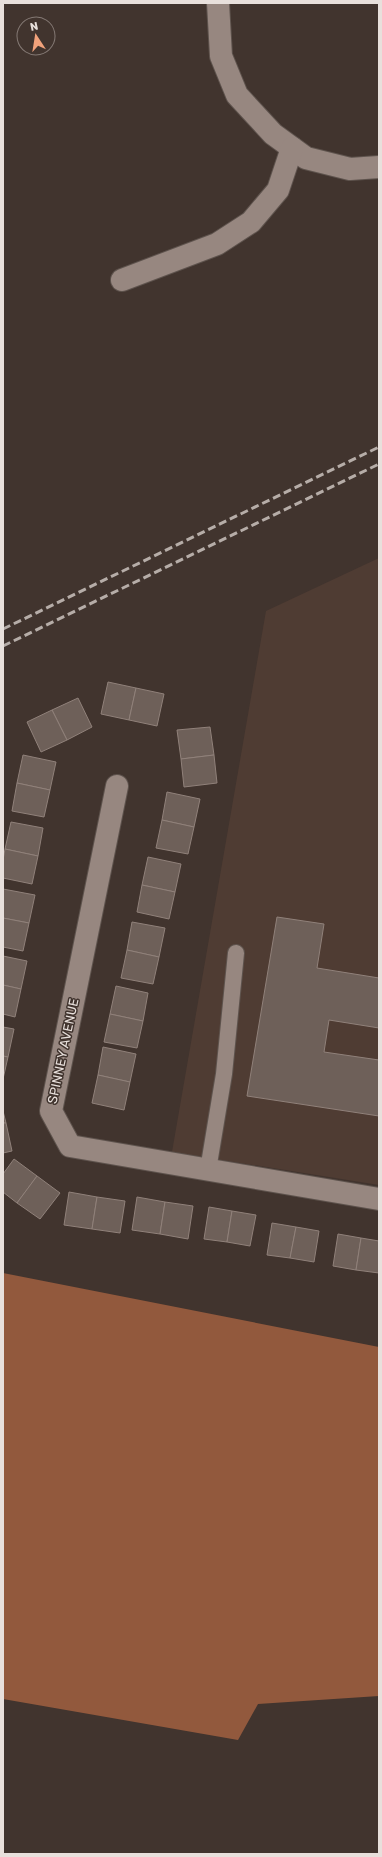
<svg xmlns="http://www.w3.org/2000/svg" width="382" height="1857" font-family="Rubik,sans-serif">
  <rect width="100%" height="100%" fill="#41342e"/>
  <path fill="#4f3c33" d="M 379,558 L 379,1185 L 172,1152 L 266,611 Z"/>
  <path fill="#92593d" d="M 3,1273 L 379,1347 L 379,1696 L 258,1704 L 238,1740 L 3,1699 Z"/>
  <g fill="#6e6059" stroke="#90817a">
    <path d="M 108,682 L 136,688 L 129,720 L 101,714 Z"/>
    <path d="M 136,688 L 164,694 L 157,726 L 129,720 Z"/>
    <path d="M 78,698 L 92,727 L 67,740 L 52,710 Z"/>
    <path d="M 52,710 L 67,740 L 41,752 L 27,722 Z"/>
    <path d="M 210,727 L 214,755 L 181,759 L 177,730 Z"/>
    <path d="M 23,755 L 56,762 L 50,790 L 17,783 Z"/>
    <path d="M 214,755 L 217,783 L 184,787 L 181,759 Z"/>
    <path d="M 17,783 L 50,790 L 44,817 L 12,811 Z"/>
    <path d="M 167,792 L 200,799 L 194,827 L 162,820 Z"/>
    <path d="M 162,820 L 194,827 L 188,854 L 156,848 Z"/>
    <path d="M 11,822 L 43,828 L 38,856 L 5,849 Z"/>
    <path d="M 5,849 L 38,856 L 32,884 L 3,878 L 3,860 Z"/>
    <path d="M 148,857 L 181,864 L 175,892 L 142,885 Z"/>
    <path d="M 142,885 L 175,892 L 169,919 L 137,912 Z"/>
    <path d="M 3,889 L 35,895 L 29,923 L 3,918 Z"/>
    <path d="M 277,917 L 324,924 L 317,968 L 379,978 L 379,1028 L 329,1020 L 324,1052 L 379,1060 L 379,1116 L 247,1096 Z"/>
    <path d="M 3,918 L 29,923 L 23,951 L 3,947 Z"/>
    <path d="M 132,922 L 165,928 L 159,957 L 127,950 Z"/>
    <path d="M 127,950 L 159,957 L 153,984 L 121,978 Z"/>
    <path d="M 3,956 L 27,961 L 21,989 L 3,985 Z"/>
    <path d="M 3,985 L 21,989 L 15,1017 L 3,1014 Z"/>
    <path d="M 116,986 L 148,993 L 143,1021 L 110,1014 Z"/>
    <path d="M 110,1014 L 143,1021 L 137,1048 L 104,1042 Z"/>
    <path d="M 3,1027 L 14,1029 L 8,1057 L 3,1056 Z"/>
    <path d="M 103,1047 L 136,1054 L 130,1082 L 98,1075 Z"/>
    <path d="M 3,1056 L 8,1057 L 3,1079 Z"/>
    <path d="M 98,1075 L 130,1082 L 124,1110 L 92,1103 Z"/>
    <path d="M 3,1111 L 6,1123 L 3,1123 Z"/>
    <path d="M 3,1123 L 6,1123 L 12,1151 L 3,1153 Z"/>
    <path d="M 14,1159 L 37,1176 L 17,1203 L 3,1192 L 3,1174 Z"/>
    <path d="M 37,1176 L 60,1193 L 40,1219 L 17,1203 Z"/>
    <path d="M 69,1192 L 97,1197 L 92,1229 L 64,1225 Z"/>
    <path d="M 97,1197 L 125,1201 L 120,1233 L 92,1229 Z"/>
    <path d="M 137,1197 L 165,1202 L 160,1234 L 132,1230 Z"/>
    <path d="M 165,1202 L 193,1206 L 188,1239 L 160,1234 Z"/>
    <path d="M 209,1207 L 232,1211 L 227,1242 L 204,1239 Z"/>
    <path d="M 232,1211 L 256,1215 L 250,1246 L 227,1242 Z"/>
    <path d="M 272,1223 L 296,1227 L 290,1258 L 267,1255 Z"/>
    <path d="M 296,1227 L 319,1231 L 314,1262 L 290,1258 Z"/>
    <path d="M 338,1234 L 361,1238 L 356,1270 L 333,1266 Z"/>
    <path d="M 361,1238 L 379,1241 L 379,1273 L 356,1270 Z"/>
  </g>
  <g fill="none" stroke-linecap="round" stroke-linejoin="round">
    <defs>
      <path id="service" d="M 208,1170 L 224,1074 L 236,953"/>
      <g id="minor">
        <path d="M 218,3 L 221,56 L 237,95 L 273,134 L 306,158 L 350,169 L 379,167"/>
        <path d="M 122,280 L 217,244 L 251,222 L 278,190 L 292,148"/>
        <path d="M 117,786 L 51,1111 L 70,1146 L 379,1199"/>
      </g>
    </defs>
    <use href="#service" stroke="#5e534d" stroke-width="18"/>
    <use href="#minor" stroke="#5e534d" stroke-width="24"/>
    <use href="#service" stroke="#978780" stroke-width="16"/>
    <use href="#minor" stroke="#978780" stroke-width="22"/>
    <g stroke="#b6ada8" stroke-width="3" stroke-dasharray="8 4" stroke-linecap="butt">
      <path d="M 3,629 L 379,447"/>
      <path d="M 3,646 L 379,464"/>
    </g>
  </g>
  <g text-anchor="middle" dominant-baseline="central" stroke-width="3" stroke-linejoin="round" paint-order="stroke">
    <g font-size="13" fill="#e8e0dc" stroke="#41342e">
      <text transform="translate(63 1051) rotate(-78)">SPINNEY AVENUE</text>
    </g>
  </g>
  <rect width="382" height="1857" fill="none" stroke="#e8e0dc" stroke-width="8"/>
  <g transform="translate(36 36) rotate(348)"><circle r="19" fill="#41342e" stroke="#847974"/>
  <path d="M0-3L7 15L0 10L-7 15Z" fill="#f1a27b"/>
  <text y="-6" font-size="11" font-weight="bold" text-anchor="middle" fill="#e8e0dc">N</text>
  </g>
</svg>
